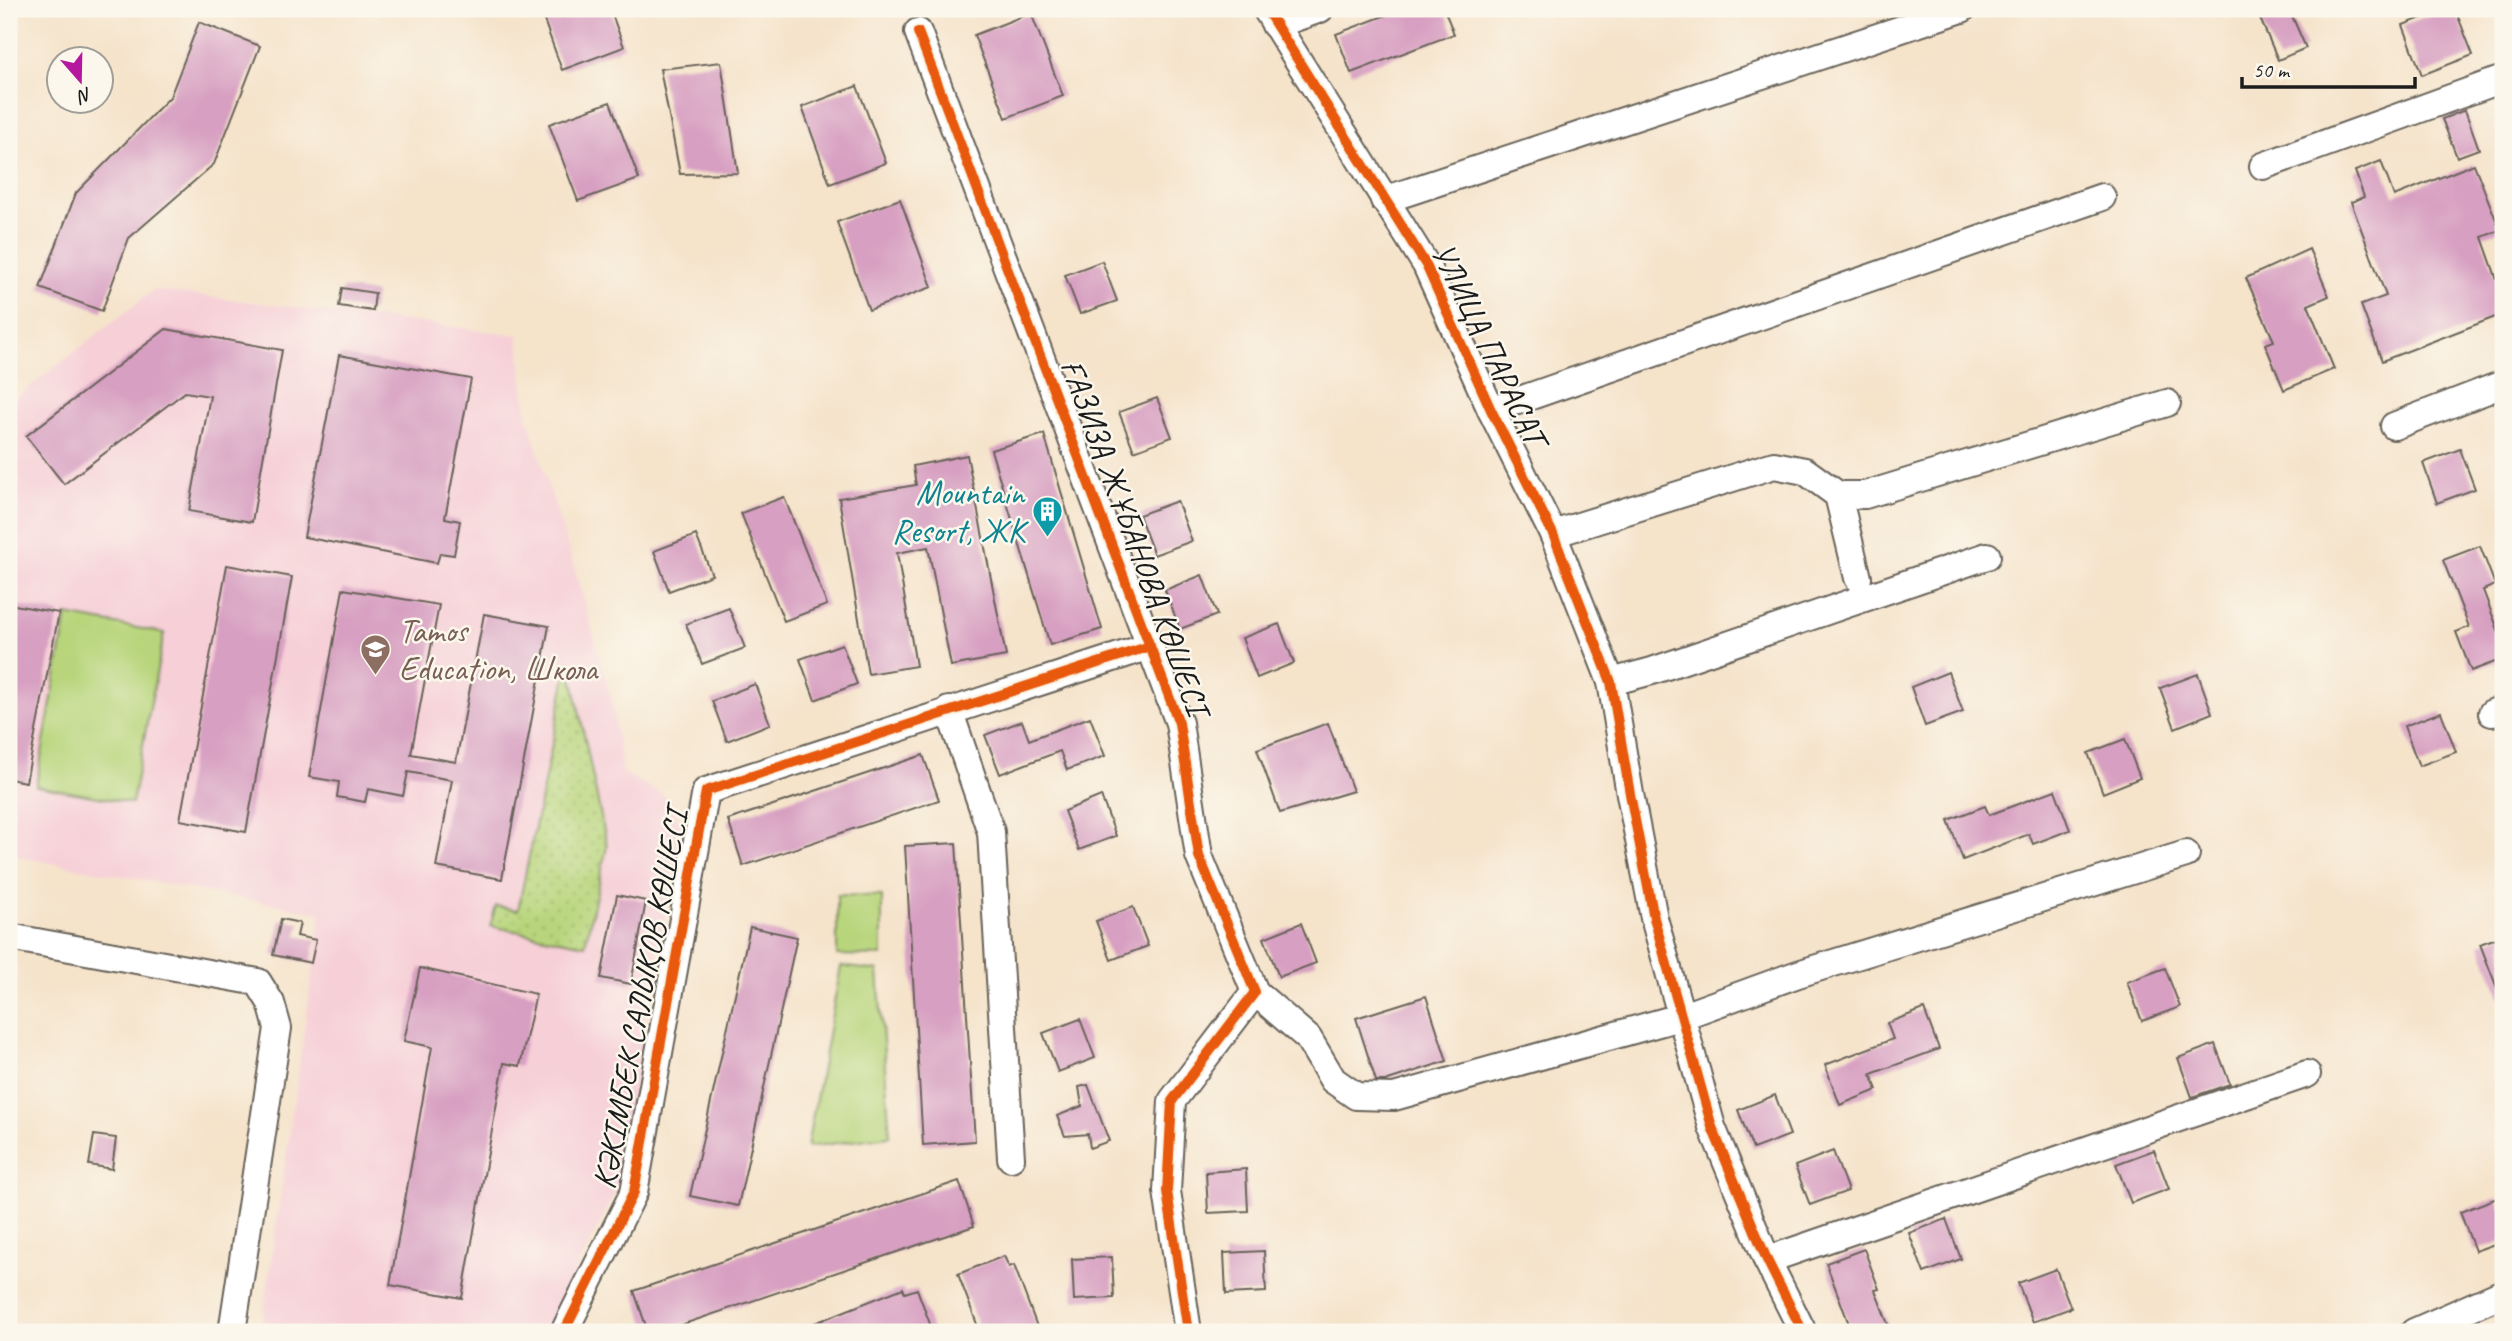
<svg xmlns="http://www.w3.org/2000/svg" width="2512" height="1341" font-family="Caveat,sans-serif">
  <defs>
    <pattern id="grass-dots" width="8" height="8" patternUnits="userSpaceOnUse" patternTransform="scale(1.75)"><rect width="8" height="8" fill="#b8d57b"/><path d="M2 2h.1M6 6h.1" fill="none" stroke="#9eb66a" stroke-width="1.8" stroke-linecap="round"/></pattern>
  </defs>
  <rect width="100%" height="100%" fill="#fbf7ec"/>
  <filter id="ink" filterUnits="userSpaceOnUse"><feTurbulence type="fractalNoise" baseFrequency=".0143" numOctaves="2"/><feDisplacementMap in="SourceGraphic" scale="14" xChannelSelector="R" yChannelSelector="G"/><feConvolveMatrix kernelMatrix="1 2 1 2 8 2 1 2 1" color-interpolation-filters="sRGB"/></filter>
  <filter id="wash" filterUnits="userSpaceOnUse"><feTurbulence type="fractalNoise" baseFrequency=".00686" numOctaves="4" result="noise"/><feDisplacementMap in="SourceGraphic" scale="28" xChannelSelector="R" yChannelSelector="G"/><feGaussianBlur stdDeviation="1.57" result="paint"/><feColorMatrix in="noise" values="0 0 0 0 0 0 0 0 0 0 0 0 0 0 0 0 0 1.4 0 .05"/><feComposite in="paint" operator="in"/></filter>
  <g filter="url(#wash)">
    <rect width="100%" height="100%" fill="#f5e3ca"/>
    <path fill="#f6cfd7" d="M 154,290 L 518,335 L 527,416 L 575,570 L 612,701 L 622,772 L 670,799 L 682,829 L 655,967 L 619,1184 L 546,1332 L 261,1332 L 321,913 L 9,855 L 9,403 Z"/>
    <path fill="url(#grass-dots)" stroke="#6a784c" stroke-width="2" d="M 569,661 L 607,846 L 585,945 L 490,926 L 496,906 L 518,910 Z"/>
    <g fill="#b8d57b" stroke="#6a784c" stroke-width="2">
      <path d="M 67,615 L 164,633 L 132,803 L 36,786 Z"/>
      <path d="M 837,895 L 882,896 L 882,956 L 837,955 Z"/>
      <path d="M 841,966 L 878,971 L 890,1136 L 807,1147 Z"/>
    </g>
    <g id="blocks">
      <g fill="#d79fc1">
        <path d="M 540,9 L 610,9 L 624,47 L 562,70 Z"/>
        <path d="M 1402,9 L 1444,9 L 1454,34 L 1351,73 L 1336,34 Z"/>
        <path d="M 2256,9 L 2289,9 L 2306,48 L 2278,60 Z"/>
        <path d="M 2445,9 L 2455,9 L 2473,55 L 2422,75 L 2403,25 Z"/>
        <path d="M 1031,13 L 1063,96 L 1006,118 L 974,35 Z"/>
        <path d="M 199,22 L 260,46 L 214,164 L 129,238 L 102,311 L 40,288 L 76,193 L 170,97 Z"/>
        <path d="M 721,62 L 738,173 L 680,174 L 660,69 Z"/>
        <path d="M 857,86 L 886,163 L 830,184 L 802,107 Z"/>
        <path d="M 610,102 L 639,179 L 578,201 L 549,124 Z"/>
        <path d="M 2465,110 L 2479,149 L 2457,157 L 2442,119 Z"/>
        <path d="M 2381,161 L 2394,196 L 2474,164 L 2500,230 L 2482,237 L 2503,297 L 2503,314 L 2382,361 L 2361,305 L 2386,296 L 2351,202 L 2364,197 L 2355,171 Z"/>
        <path d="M 900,199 L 932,287 L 869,310 L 837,222 Z"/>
        <path d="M 2309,249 L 2329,296 L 2308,305 L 2334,369 L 2284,390 L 2265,344 L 2274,341 L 2246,278 Z"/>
        <path d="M 1102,261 L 1117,301 L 1080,314 L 1065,275 Z"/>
        <path d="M 342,288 L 375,293 L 373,311 L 339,306 Z"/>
        <path d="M 166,329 L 282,350 L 252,522 L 189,511 L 210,396 L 185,392 L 64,484 L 26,436 Z"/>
        <path d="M 339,355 L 471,379 L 445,518 L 460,521 L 454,555 L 440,553 L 437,563 L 304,537 Z"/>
        <path d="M 1157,398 L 1172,437 L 1134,451 L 1119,412 Z"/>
        <path d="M 1044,434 L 1102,629 L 1050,645 L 991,450 Z"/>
        <path d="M 2460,449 L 2475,489 L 2437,503 L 2423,463 Z"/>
        <path d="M 967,455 L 1006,656 L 951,666 L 928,547 L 897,553 L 916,666 L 868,674 L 839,498 L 916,485 L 913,466 Z"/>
        <path d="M 784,497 L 827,605 L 784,621 L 741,513 Z"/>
        <path d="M 1177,501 L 1192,541 L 1154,555 L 1139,515 Z"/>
        <path d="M 696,535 L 712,575 L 669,591 L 654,551 Z"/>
        <path d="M 2480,546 L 2495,585 L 2483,590 L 2503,643 L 2503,659 L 2471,671 L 2456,632 L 2469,627 L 2443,560 Z"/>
        <path d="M 227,565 L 292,577 L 246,832 L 180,820 Z"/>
        <path d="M 1202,575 L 1217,615 L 1180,629 L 1165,590 Z"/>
        <path d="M 343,589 L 439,605 L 411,754 L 456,762 L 484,614 L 549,626 L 502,879 L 436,867 L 452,780 L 408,772 L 403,796 L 368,789 L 365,802 L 337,797 L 339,782 L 309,777 Z"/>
        <path d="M 9,604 L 59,613 L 26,782 L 9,779 Z"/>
        <path d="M 729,608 L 745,648 L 702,664 L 686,624 Z"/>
        <path d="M 1279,624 L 1294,663 L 1257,678 L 1242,638 Z"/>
        <path d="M 842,644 L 857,684 L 815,700 L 800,659 Z"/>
        <path d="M 1948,672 L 1963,712 L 1925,726 L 1911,687 Z"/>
        <path d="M 2198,674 L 2212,713 L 2175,728 L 2160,688 Z"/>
        <path d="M 755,684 L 770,724 L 727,741 L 712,701 Z"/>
        <path d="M 2441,712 L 2456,752 L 2419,766 L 2404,726 Z"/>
        <path d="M 1090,717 L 1105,756 L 1067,770 L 1060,751 L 1000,774 L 985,735 L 1022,721 L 1029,740 Z"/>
        <path d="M 1328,723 L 1353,791 L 1280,813 L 1257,749 Z"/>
        <path d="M 2125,739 L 2140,778 L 2103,793 L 2088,753 Z"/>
        <path d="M 923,755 L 939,800 L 743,866 L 728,820 Z"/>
        <path d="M 2055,790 L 2070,830 L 2033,844 L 2029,834 L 1963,860 L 1948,820 L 1985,806 L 1989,815 Z"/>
        <path d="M 1101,796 L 1116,836 L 1079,850 L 1064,811 Z"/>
        <path d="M 956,843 L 975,1141 L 923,1145 L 905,846 Z"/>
        <path d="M 617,895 L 646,901 L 631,984 L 601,978 Z"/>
        <path d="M 1133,907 L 1148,946 L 1111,960 L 1096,921 Z"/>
        <path d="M 281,919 L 300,923 L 297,936 L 316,940 L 311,963 L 273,955 Z"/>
        <path d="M 1301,923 L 1316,963 L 1279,977 L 1264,938 Z"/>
        <path d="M 750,927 L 797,937 L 738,1206 L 690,1196 Z"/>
        <path d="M 2503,935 L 2503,1000 L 2502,1001 L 2480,944 Z"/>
        <path d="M 420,968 L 536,994 L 520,1066 L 504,1063 L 462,1298 L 390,1285 L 432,1047 L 404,1041 Z"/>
        <path d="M 2165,968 L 2180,1007 L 2142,1021 L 2127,982 Z"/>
        <path d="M 1426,996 L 1447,1061 L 1385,1081 L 1376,1081 L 1356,1018 Z"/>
        <path d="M 1924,1009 L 1939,1049 L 1871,1074 L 1877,1090 L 1840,1105 L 1825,1065 L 1893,1039 L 1887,1023 Z"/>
        <path d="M 1080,1019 L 1095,1058 L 1058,1072 L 1043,1033 Z"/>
        <path d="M 2215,1044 L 2230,1084 L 2192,1097 L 2178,1058 Z"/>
        <path d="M 1088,1085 L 1109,1141 L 1090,1148 L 1088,1134 L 1065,1136 L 1057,1116 L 1082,1106 L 1079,1087 Z"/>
        <path d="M 1775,1095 L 1790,1135 L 1753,1149 L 1738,1110 Z"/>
        <path d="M 94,1135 L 116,1138 L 112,1169 L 89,1165 Z"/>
        <path d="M 2154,1150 L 2169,1189 L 2131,1203 L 2116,1164 Z"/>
        <path d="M 1833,1151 L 1848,1191 L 1810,1205 L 1795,1166 Z"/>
        <path d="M 1246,1169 L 1248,1211 L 1208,1213 L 1206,1172 Z"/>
        <path d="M 959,1181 L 974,1226 L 660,1332 L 648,1332 L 634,1291 Z"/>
        <path d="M 2497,1198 L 2503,1213 L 2503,1241 L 2475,1251 L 2460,1212 Z"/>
        <path d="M 1946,1219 L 1961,1259 L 1924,1273 L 1909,1233 Z"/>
        <path d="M 1864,1249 L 1879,1289 L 1875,1290 L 1891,1332 L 1852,1332 L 1826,1263 Z"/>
        <path d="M 1264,1251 L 1266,1292 L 1226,1294 L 1224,1253 Z"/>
        <path d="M 1004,1256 L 1009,1267 L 1014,1265 L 1039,1332 L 980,1332 L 958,1274 Z"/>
        <path d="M 1112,1257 L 1114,1298 L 1074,1300 L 1072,1259 Z"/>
        <path d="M 2056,1269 L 2071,1308 L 2033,1322 L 2018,1283 Z"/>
        <path d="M 903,1288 L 905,1293 L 917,1289 L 933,1332 L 792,1332 Z"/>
      </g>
    </g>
  </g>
  <g filter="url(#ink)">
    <use href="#blocks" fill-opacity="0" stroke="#686259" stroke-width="2"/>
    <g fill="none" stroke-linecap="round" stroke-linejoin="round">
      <defs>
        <g id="minor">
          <path d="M 1266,9 L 1426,265 L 1491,410 L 1553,534 L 1611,682 L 1630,794 L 1654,918 L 1712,1127 L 1767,1260 L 1803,1332"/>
          <path d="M 1275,25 L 1320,9"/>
          <path d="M 918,32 L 1179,723 L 1199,856 L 1255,992 L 1172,1101 L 1167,1191 L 1188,1332"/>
          <path d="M 2263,166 L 2503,79"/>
          <path d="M 1384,200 L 1962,9"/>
          <path d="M 1491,410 L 2102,197"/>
          <path d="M 2394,426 L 2503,384"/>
          <path d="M 1838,495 L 1858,578"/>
          <path d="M 1553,534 L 1774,465 L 1805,471 L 1838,495 L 1865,495 L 2167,403"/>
          <path d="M 1611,682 L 1652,671 L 1987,556"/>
          <path d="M 949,710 L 991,832 L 1011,1158"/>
          <path d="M 2492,713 L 2503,709"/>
          <path d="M 9,937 L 258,982 L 271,1003 L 278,1028 L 232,1332"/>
          <path d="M 1255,992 L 1308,1038 L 1333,1080 L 1356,1096 L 1394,1097 L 1680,1017 L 1798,974 L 2186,854"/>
          <path d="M 1767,1260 L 2307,1074"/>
          <path d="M 564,1332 L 634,1192 L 706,791 L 1150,646"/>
          <path d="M 2414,1332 L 2503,1293"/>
        </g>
      </defs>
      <use href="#minor" stroke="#686259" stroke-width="30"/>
      <use href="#minor" stroke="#fff" stroke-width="26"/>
      <defs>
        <g id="cycleway">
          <path d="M 1266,9 L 1426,265 L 1491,410 L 1553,534 L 1611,682 L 1630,794 L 1654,918 L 1712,1127 L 1767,1260 L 1803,1332"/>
          <path d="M 918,32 L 1179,723 L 1199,856 L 1255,992 L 1172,1101 L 1167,1191 L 1188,1332"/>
          <path d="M 564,1332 L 634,1192 L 706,791 L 1150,646"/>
        </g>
      </defs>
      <use href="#cycleway" stroke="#fbf7ec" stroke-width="15"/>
      <use href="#cycleway" stroke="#e8590c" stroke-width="10"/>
    </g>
  </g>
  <defs>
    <symbol id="building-pin" viewBox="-11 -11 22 30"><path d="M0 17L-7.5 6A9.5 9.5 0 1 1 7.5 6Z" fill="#0f9aa8" stroke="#fbf7ec"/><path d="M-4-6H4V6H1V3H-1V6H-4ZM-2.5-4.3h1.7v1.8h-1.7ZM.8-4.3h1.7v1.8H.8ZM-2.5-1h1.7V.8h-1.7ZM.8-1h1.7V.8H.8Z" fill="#fff"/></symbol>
    <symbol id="school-pin" viewBox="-11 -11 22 30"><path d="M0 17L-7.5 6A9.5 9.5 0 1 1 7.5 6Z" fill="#8d6e63" stroke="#fbf7ec"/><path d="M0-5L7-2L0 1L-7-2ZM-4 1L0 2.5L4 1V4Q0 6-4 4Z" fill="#fff"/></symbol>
  </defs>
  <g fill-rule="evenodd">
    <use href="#building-pin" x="1030" y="494" width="35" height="47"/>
    <use href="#school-pin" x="358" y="632" width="35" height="47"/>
  </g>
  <g text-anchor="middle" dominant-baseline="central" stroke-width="5" stroke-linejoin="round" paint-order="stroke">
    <g font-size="33" fill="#1c1c1c" stroke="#fbf7ec">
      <text transform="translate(1489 344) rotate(64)">УЛИЦА ПАРАСАТ</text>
      <text transform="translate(1135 536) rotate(70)">ҒАЗИЗА ЖҰБАНОВА КӨШЕСІ</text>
      <text transform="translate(640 999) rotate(-79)">КӘКІМБЕК САЛЫҚОВ КӨШЕСІ</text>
    </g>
    <g font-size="33" fill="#0d838f" stroke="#fbf7ec" text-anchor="end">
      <text x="1024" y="493">Mountain<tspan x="1024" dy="38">Resort, ЖК</tspan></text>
    </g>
    <g font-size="33" fill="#785e54" stroke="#fbf7ec" text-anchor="start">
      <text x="399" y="631">Tamos<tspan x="399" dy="38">Education, Школа</tspan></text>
    </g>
  </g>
  <rect width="2512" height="1341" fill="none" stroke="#fbf7ec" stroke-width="35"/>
  <g transform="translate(80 80) rotate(160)"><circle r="33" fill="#fbf7ec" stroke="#a29f99" stroke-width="2"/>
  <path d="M0-5L12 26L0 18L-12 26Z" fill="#b5179e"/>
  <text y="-10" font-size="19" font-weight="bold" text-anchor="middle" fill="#1c1c1c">N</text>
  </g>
  <path d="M2242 77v10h173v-10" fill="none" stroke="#1c1c1c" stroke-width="3.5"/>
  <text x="2253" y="77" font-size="21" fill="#1c1c1c" stroke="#fbf7ec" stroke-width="5" paint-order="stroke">50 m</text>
</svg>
